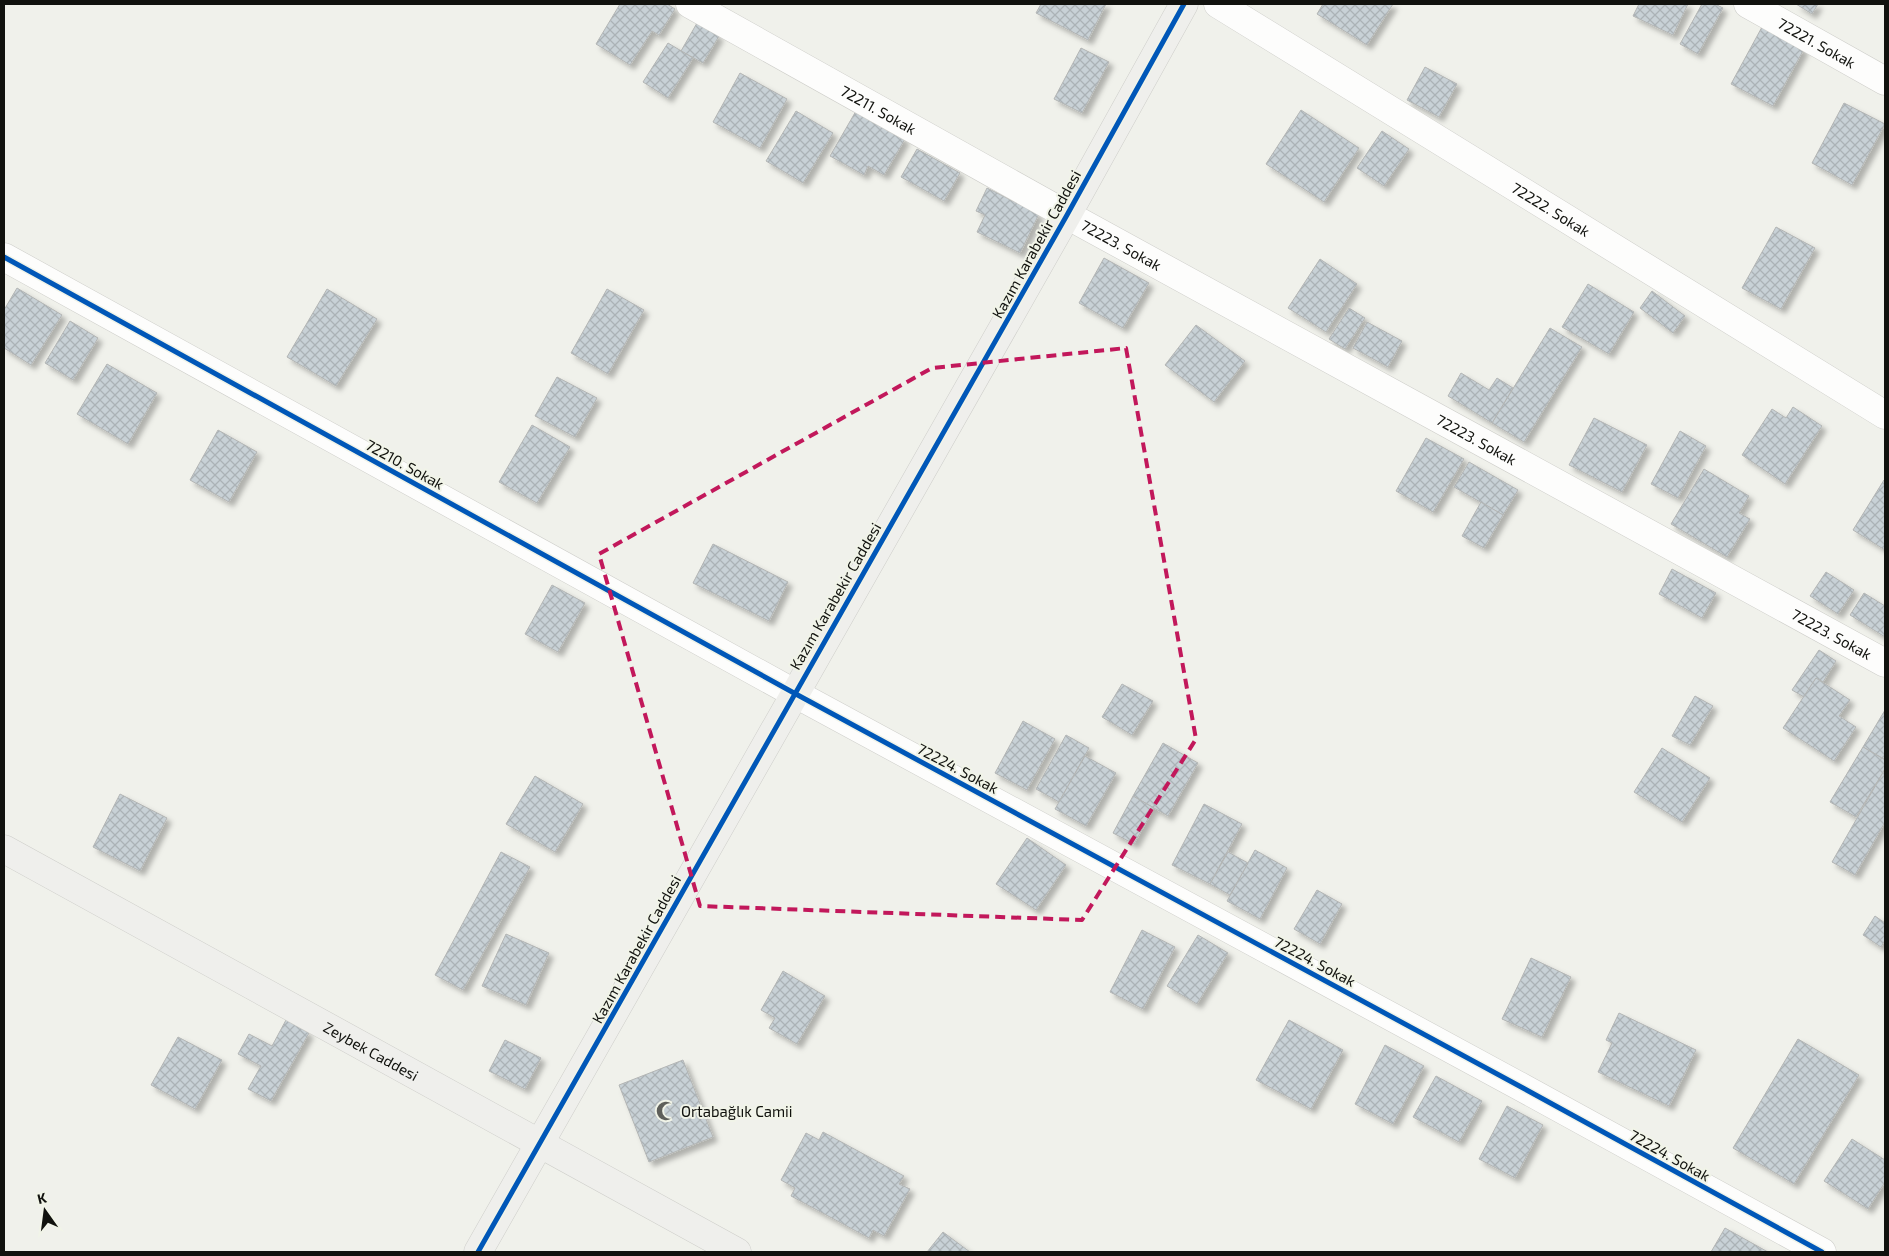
<svg xmlns="http://www.w3.org/2000/svg" width="1889" height="1256" font-family="'Exo 2',sans-serif">
  <defs>
    <pattern id="building-cross-hatch" width="8" height="8" patternUnits="userSpaceOnUse" patternTransform="scale(1.25)"><rect width="8" height="8" fill="#c8d1d6"/><path d="M0 0l8 8M0 8l8-8" fill="none" stroke="#abb2b6"/></pattern>
    <filter id="shadow"><feDropShadow dx="4.5" dy="4.5" stdDeviation="2.5" flood-color="#0004"/></filter>
  </defs>
  <rect width="100%" height="100%" fill="#f0f1eb"/>
  <g fill="url(#building-cross-hatch)" stroke="#b3b5b4" filter="url(#shadow)">
    <path d="M 620,4 L 667,4 L 675,9 L 659,35 L 652,31 L 630,65 L 596,44 Z"/>
    <path d="M 1041,4 L 1106,4 L 1088,40 L 1036,13 Z"/>
    <path d="M 1323,4 L 1393,4 L 1367,45 L 1317,14 Z"/>
    <path d="M 1639,4 L 1688,4 L 1673,35 L 1633,16 Z"/>
    <path d="M 1702,4 L 1715,4 L 1723,8 L 1698,54 L 1680,44 Z"/>
    <path d="M 1796,4 L 1818,4 L 1812,14 Z"/>
    <path d="M 697,23 L 719,36 L 703,63 L 681,51 Z"/>
    <path d="M 1762,27 L 1804,49 L 1773,106 L 1731,84 Z"/>
    <path d="M 668,43 L 693,58 L 668,98 L 643,82 Z"/>
    <path d="M 1081,48 L 1109,62 L 1082,113 L 1054,99 Z"/>
    <path d="M 1425,67 L 1457,84 L 1439,117 L 1407,100 Z"/>
    <path d="M 740,73 L 787,99 L 760,148 L 713,122 Z"/>
    <path d="M 1844,103 L 1885,124 L 1852,185 L 1812,163 Z"/>
    <path d="M 1301,110 L 1359,148 L 1324,202 L 1266,164 Z"/>
    <path d="M 796,111 L 833,133 L 803,183 L 766,161 Z"/>
    <path d="M 856,111 L 905,139 L 884,175 L 868,166 L 864,175 L 830,156 Z"/>
    <path d="M 1382,131 L 1409,149 L 1384,186 L 1357,168 Z"/>
    <path d="M 917,149 L 960,173 L 944,201 L 901,177 Z"/>
    <path d="M 987,188 L 1039,214 L 1020,253 L 977,232 L 985,215 L 976,211 Z"/>
    <path d="M 1776,227 L 1815,248 L 1781,309 L 1742,288 Z"/>
    <path d="M 1104,258 L 1149,283 L 1123,328 L 1079,303 Z"/>
    <path d="M 1320,259 L 1357,284 L 1326,332 L 1288,308 Z"/>
    <path d="M 1588,284 L 1634,312 L 1609,354 L 1562,327 Z"/>
    <path d="M 17,288 L 62,315 L 31,365 L 4,348 L 4,310 Z"/>
    <path d="M 327,289 L 377,319 L 336,386 L 287,357 Z"/>
    <path d="M 607,289 L 644,310 L 608,374 L 571,353 Z"/>
    <path d="M 1652,291 L 1685,316 L 1673,333 L 1640,308 Z"/>
    <path d="M 1349,308 L 1365,318 L 1345,349 L 1329,339 Z"/>
    <path d="M 70,321 L 98,338 L 73,380 L 45,363 Z"/>
    <path d="M 1367,322 L 1402,341 L 1388,367 L 1353,348 Z"/>
    <path d="M 1196,325 L 1245,361 L 1214,402 L 1165,365 Z"/>
    <path d="M 1550,328 L 1582,347 L 1524,442 L 1492,423 Z"/>
    <path d="M 107,364 L 157,393 L 128,444 L 77,414 Z"/>
    <path d="M 1461,373 L 1489,390 L 1497,378 L 1513,388 L 1492,423 L 1448,396 Z"/>
    <path d="M 557,377 L 597,398 L 575,437 L 535,416 Z"/>
    <path d="M 1793,407 L 1822,426 L 1785,484 L 1742,455 L 1772,409 L 1786,418 Z"/>
    <path d="M 1594,418 L 1647,445 L 1622,492 L 1569,465 Z"/>
    <path d="M 532,425 L 570,447 L 537,503 L 499,482 Z"/>
    <path d="M 218,430 L 257,452 L 229,502 L 190,480 Z"/>
    <path d="M 1680,431 L 1706,446 L 1678,498 L 1651,484 Z"/>
    <path d="M 1426,438 L 1464,459 L 1433,512 L 1396,491 Z"/>
    <path d="M 1469,462 L 1518,490 L 1503,515 L 1454,487 Z"/>
    <path d="M 1704,469 L 1749,496 L 1739,513 L 1750,519 L 1727,557 L 1671,524 Z"/>
    <path d="M 1884,480 L 1885,481 L 1885,550 L 1853,530 Z"/>
    <path d="M 1481,502 L 1503,515 L 1484,548 L 1462,536 Z"/>
    <path d="M 713,544 L 788,582 L 769,621 L 693,583 Z"/>
    <path d="M 1672,569 L 1716,593 L 1702,618 L 1659,594 Z"/>
    <path d="M 1826,572 L 1854,590 L 1838,614 L 1810,596 Z"/>
    <path d="M 552,585 L 585,603 L 558,652 L 525,634 Z"/>
    <path d="M 1864,593 L 1885,606 L 1885,637 L 1850,615 Z"/>
    <path d="M 1819,650 L 1836,661 L 1823,682 L 1816,678 L 1804,697 L 1792,690 Z"/>
    <path d="M 1816,678 L 1850,700 L 1839,716 L 1856,727 L 1834,761 L 1783,728 Z"/>
    <path d="M 1122,684 L 1153,701 L 1132,735 L 1102,717 Z"/>
    <path d="M 1695,696 L 1713,706 L 1690,745 L 1672,736 Z"/>
    <path d="M 1885,710 L 1885,757 L 1884,759 L 1863,747 Z"/>
    <path d="M 1023,721 L 1055,739 L 1027,790 L 995,773 Z"/>
    <path d="M 1066,735 L 1089,748 L 1059,802 L 1036,789 Z"/>
    <path d="M 1163,743 L 1198,763 L 1168,816 L 1133,796 Z"/>
    <path d="M 1863,747 L 1885,760 L 1885,769 L 1856,817 L 1830,802 Z"/>
    <path d="M 1662,748 L 1710,778 L 1682,822 L 1634,792 Z"/>
    <path d="M 1085,756 L 1116,773 L 1086,826 L 1055,809 Z"/>
    <path d="M 1885,769 L 1885,822 L 1855,875 L 1832,862 Z"/>
    <path d="M 535,776 L 583,804 L 555,852 L 506,824 Z"/>
    <path d="M 120,794 L 167,818 L 140,871 L 93,847 Z"/>
    <path d="M 1133,796 L 1154,808 L 1134,844 L 1113,833 Z"/>
    <path d="M 1204,804 L 1242,824 L 1210,884 L 1172,865 Z"/>
    <path d="M 1027,838 L 1066,865 L 1036,910 L 996,884 Z"/>
    <path d="M 1255,850 L 1287,868 L 1260,919 L 1227,901 Z"/>
    <path d="M 501,852 L 530,867 L 463,990 L 435,975 Z"/>
    <path d="M 1228,852 L 1248,863 L 1230,895 L 1210,884 Z"/>
    <path d="M 1317,890 L 1342,904 L 1320,944 L 1294,929 Z"/>
    <path d="M 1875,916 L 1885,923 L 1885,940 L 1881,947 L 1863,935 Z"/>
    <path d="M 1142,930 L 1175,947 L 1143,1009 L 1110,992 Z"/>
    <path d="M 506,934 L 549,953 L 526,1005 L 482,986 Z"/>
    <path d="M 1198,935 L 1228,953 L 1197,1004 L 1167,986 Z"/>
    <path d="M 1531,958 L 1571,977 L 1542,1037 L 1502,1019 Z"/>
    <path d="M 783,971 L 825,996 L 797,1044 L 769,1028 L 775,1018 L 761,1010 Z"/>
    <path d="M 1619,1013 L 1696,1050 L 1669,1106 L 1598,1072 L 1612,1043 L 1606,1040 Z"/>
    <path d="M 286,1020 L 309,1033 L 271,1101 L 248,1089 L 261,1066 L 238,1054 L 249,1034 L 272,1046 Z"/>
    <path d="M 1289,1020 L 1343,1050 L 1311,1109 L 1256,1080 Z"/>
    <path d="M 178,1037 L 222,1060 L 195,1109 L 151,1085 Z"/>
    <path d="M 1798,1039 L 1859,1075 L 1794,1184 L 1733,1148 Z"/>
    <path d="M 505,1040 L 541,1058 L 525,1089 L 489,1071 Z"/>
    <path d="M 1385,1045 L 1424,1066 L 1393,1124 L 1355,1104 Z"/>
    <path d="M 683,1060 L 713,1137 L 649,1162 L 619,1085 Z"/>
    <path d="M 1436,1076 L 1482,1101 L 1459,1142 L 1413,1117 Z"/>
    <path d="M 1507,1106 L 1543,1125 L 1515,1178 L 1479,1159 Z"/>
    <path d="M 823,1132 L 904,1176 L 899,1184 L 910,1189 L 884,1236 L 873,1230 L 869,1238 L 791,1196 L 795,1188 L 781,1180 L 806,1133 L 819,1140 Z"/>
    <path d="M 1852,1139 L 1885,1160 L 1885,1182 L 1868,1209 L 1824,1181 Z"/>
    <path d="M 1725,1228 L 1768,1252 L 1711,1252 Z"/>
    <path d="M 943,1232 L 970,1252 L 927,1252 Z"/>
  </g>
  <g fill="none" stroke-linecap="round" stroke-linejoin="round">
    <defs>
      <g id="street">
        <path id="s1" d="M 690,4 L 1067,215 L 1885,663"/>
        <path id="s2" d="M 1218,4 L 1885,415"/>
        <path id="s3" d="M 1748,4 L 1885,81"/>
        <path d="M 4,257 L 794,693 L 1523,1088 L 1822,1252"/>
      </g>
      <g id="secondary">
        <path id="s4" d="M 4,849 L 737,1252"/>
        <path d="M 478,1252 L 1067,215 L 1184,4"/>
      </g>
    </defs>
    <use href="#street" stroke="#cececa" stroke-width="29"/>
    <use href="#secondary" stroke="#cececa" stroke-width="29"/>
    <use href="#street" stroke="#fdfdfc" stroke-width="28"/>
    <use href="#secondary" stroke="#efefec" stroke-width="28"/>
    <defs>
      <g id="cycleway">
        <path d="M 4,257 L 794,693 L 1523,1088 L 1822,1252"/>
        <path d="M 478,1252 L 1067,215 L 1184,4"/>
      </g>
    </defs>
    <use href="#cycleway" stroke="#f1f4e8" stroke-width="8"/>
    <use href="#cycleway" stroke="#0057b8" stroke-width="5"/>
  </g>
  <path fill="none" stroke="#c2185b" stroke-width="4" stroke-dasharray="10 6" stroke-linejoin="round" d="M 1126,348 L 1196,739 L 1082,920 L 700,906 L 599,554 L 932,368 Z"/>
  <defs>
    <symbol id="mosque-bare" viewBox="-9 -9 18 18"><path d="M3.5-4.9A6 6 0 1 0 3.5 4.9A5 5 0 1 1 3.5-4.9Z" fill="#5f605b" stroke="#f1f4e8" stroke-width="2.5" paint-order="stroke"/></symbol>
  </defs>
  <g fill-rule="evenodd">
    <use href="#mosque-bare" x="652" y="1097" width="28" height="28"/>
  </g>
  <g text-anchor="middle" dominant-baseline="central" stroke-width="4" stroke-linejoin="round" paint-order="stroke">
    <g font-size="15" fill="#11120e" stroke="#f1f4e8">
      <text stroke="none"><textPath href="#s3" startOffset="79">72221. Sokak</textPath></text>
      <text stroke="none"><textPath href="#s1" startOffset="216">72211. Sokak</textPath></text>
      <text stroke="none"><textPath href="#s2" startOffset="391">72222. Sokak</textPath></text>
      <text transform="translate(1036 244) rotate(-61)">Kazım Karabekir Caddesi</text>
      <text stroke="none"><textPath href="#s1" startOffset="494">72223. Sokak</textPath></text>
      <text stroke="none"><textPath href="#s1" startOffset="899">72223. Sokak</textPath></text>
      <text transform="translate(405 464) rotate(29)">72210. Sokak</text>
      <text transform="translate(835 596) rotate(-60)">Kazım Karabekir Caddesi</text>
      <text stroke="none"><textPath href="#s1" startOffset="1304">72223. Sokak</textPath></text>
      <text transform="translate(958 768) rotate(28)">72224. Sokak</text>
      <text transform="translate(636 949) rotate(-61)">Kazım Karabekir Caddesi</text>
      <text transform="translate(1315 961) rotate(28)">72224. Sokak</text>
      <text stroke="none"><textPath href="#s4" startOffset="419">Zeybek Caddesi</textPath></text>
      <text transform="translate(1670 1155) rotate(29)">72224. Sokak</text>
    </g>
    <g font-size="15" fill="#11120e" stroke="#f1f4e8" text-anchor="start">
      <text x="681" y="1111">Ortabağlık Camii</text>
    </g>
  </g>
  <rect width="1889" height="1256" fill="none" stroke="#11120e" stroke-width="10"/>
  <g transform="translate(45 1211) rotate(346)" stroke="#f1f4e8" stroke-width="4" paint-order="stroke">
  <path d="M0-4L9 19L0 12L-9 19Z" fill="#11120e"/>
  <text y="-8" font-size="14" font-weight="bold" text-anchor="middle" fill="#11120e">K</text>
  </g>
</svg>
